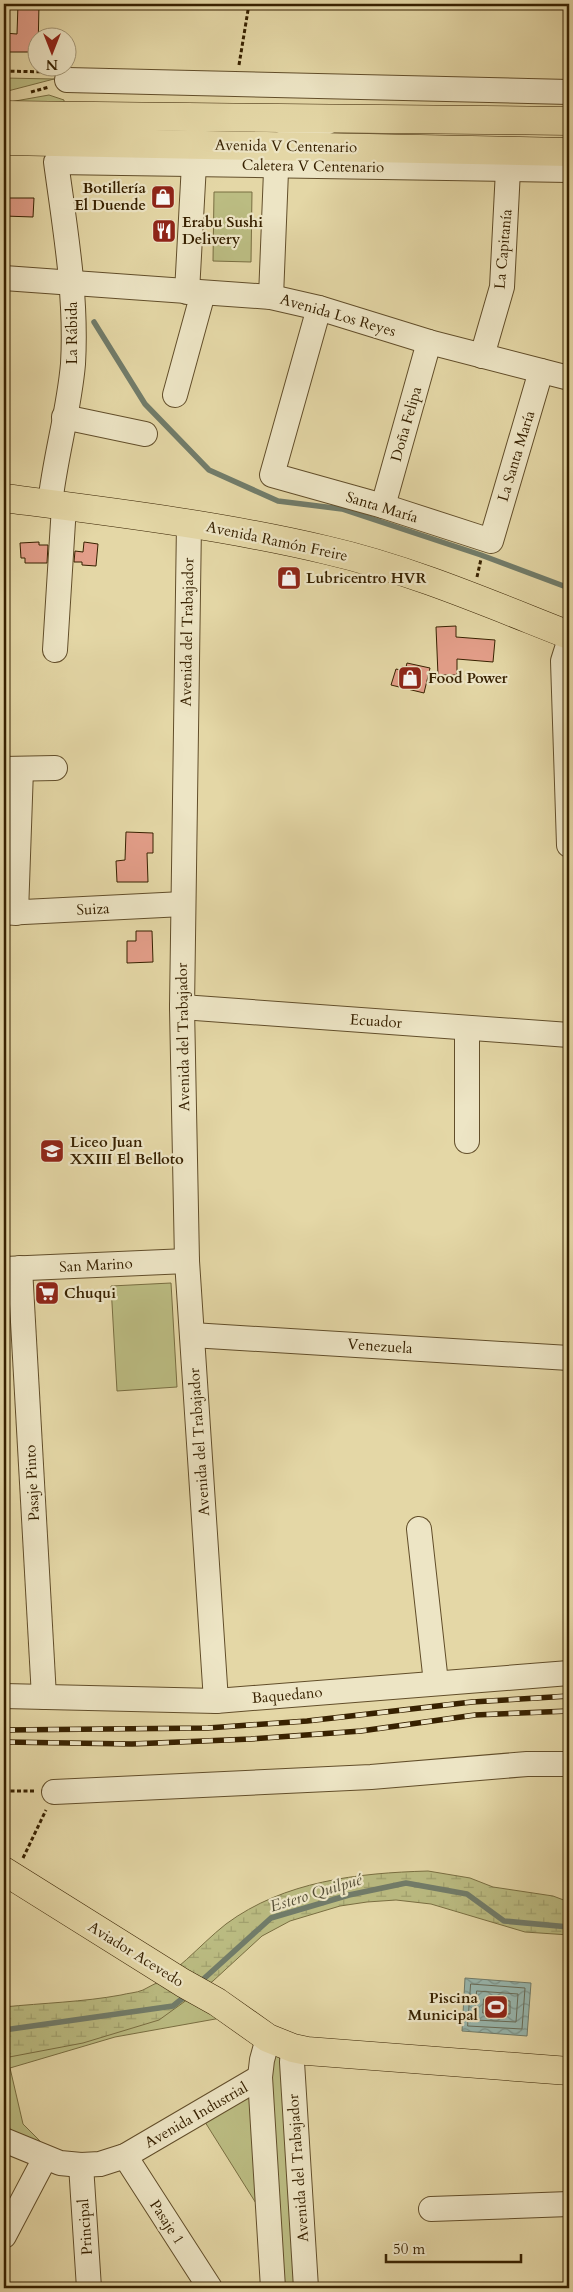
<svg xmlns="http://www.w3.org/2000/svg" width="573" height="2292" font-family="Cardo,serif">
  <defs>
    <pattern id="wetland-marsh" width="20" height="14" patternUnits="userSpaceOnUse" patternTransform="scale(1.25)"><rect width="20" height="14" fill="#bbbc82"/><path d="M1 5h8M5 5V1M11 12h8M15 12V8" fill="none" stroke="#a1a16e"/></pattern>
    <pattern id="water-waves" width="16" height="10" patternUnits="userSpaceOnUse" patternTransform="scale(1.25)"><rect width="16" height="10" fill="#98b8b0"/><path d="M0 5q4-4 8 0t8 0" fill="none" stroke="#7d958d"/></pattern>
  </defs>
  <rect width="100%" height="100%" fill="#e4d7a6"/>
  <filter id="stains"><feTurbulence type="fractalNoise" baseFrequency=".004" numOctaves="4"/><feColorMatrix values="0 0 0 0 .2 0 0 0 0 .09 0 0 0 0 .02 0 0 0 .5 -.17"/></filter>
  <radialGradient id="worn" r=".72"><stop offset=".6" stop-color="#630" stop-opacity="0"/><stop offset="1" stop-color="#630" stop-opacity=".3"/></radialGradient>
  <g fill="#bbbc82" stroke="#796e41">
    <path d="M 4,78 L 54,79 L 4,92 Z"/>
    <path d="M 49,95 L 64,100 L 64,107 L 4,103 Z"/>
    <path d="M 214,192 L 252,192 L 251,262 L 213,261 Z"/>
    <path d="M 171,1283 L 177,1387 L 117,1391 L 111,1286 Z"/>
    <path d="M 174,1992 L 221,2018 L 115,2037 L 10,2068 L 23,2124 L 44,2145 L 4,2132 L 4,2012 Z"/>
    <path d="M 276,2054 L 285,2064 L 299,2288 L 281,2288 L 268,2064 Z"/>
    <path d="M 252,2095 L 259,2208 L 205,2122 Z"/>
  </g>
  <path fill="url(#wetland-marsh)" stroke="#796e41" d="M 428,1871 L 470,1878 L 493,1887 L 553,1896 L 569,1902 L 569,1935 L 525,1932 L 431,1904 L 396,1900 L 367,1902 L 340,1906 L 290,1921 L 262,1936 L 213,1981 L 159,2020 L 83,2043 L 4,2058 L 4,2007 C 43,2003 83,2002 121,1995 C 128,1993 136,1993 143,1990 C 176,1975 198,1946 226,1924 C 284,1881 358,1873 428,1871 Z"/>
  <path fill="url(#water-waves)" stroke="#717c6a" d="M 465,1978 L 531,1983 L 527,2036 L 462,2031 Z"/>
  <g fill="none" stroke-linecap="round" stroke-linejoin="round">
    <g stroke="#686c58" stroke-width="1">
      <path d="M 471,1984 L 525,1988 L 522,2029 L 468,2026 Z"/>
      <path d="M 477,1991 L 518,1994 L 516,2022 L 475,2020 Z"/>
      <path d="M 484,1999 L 510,2001 L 510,2014 L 483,2013 Z"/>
    </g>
    <g stroke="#717c6a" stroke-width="5.5">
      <path d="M 94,322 L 145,404 L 209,470 L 278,501 L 342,509 L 481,555 L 569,588"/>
      <path d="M 198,1984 L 271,1918 L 349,1895 L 406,1883 L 467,1894 L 504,1921 L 569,1927"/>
      <path d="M 4,2030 L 173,2006 L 188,1994"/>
    </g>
  </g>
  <g fill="#e39e89" stroke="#372100">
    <path d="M 18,4 L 39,4 L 38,52 L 4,52 L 4,33 L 17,34 Z"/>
    <path d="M 4,198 L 34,198 L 33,217 L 4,216 Z"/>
    <path d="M 39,542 L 39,545 L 48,545 L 47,563 L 25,563 L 25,558 L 21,558 L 20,543 Z"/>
    <path d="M 84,542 L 98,544 L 96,566 L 82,565 L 82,562 L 74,562 L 75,551 L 83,552 Z"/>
    <path d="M 456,626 L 456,637 L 495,640 L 493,662 L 457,659 L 457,675 L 438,675 L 436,627 Z"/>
    <path d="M 407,663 L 430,668 L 424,693 L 391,685 L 396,669 L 405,671 Z"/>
    <path d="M 126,832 L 153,833 L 153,853 L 147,853 L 148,882 L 117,882 L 116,861 L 125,860 Z"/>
    <path d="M 136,931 L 152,931 L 153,962 L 127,963 L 127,941 L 136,941 Z"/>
  </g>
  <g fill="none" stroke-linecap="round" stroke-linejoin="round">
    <defs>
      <g id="minor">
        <path d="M 67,80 L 569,92"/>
        <path d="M 4,278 L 271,297 L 319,308 L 429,342 L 569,378"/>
        <path d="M 187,292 L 194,164"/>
        <path d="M 271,297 L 277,146 L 336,118"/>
        <path d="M 319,308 L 272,475 L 383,506 L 491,541 L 541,371"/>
        <path d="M 482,356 L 502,287 L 508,170"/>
        <path d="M 175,395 L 203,293"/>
        <path d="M 64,417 L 145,434"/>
        <path d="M 50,504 C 55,457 69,411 73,364 C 77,296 65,229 56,162 L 569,170"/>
        <path d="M 383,506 L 429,342"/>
        <path d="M 189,523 L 182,1007 L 187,1261 L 216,1701"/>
        <path d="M 569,642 L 563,661 L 569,845"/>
        <path d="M 55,650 L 64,506"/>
        <path d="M 4,769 L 55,768"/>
        <path d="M 4,913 L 183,904"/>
        <path d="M 16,913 L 21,769"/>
        <path d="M 182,1007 L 569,1035"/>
        <path d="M 467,1141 L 467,1028"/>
        <path d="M 20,1268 L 44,1697"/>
        <path d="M 5,1269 L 187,1261"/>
        <path d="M 192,1335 L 569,1358"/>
        <path d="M 419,1529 L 436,1683"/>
        <path d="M 4,1696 L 216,1701 L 569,1673"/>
        <path d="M 54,1792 L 371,1777 L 527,1764 L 569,1764"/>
        <path d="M 268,2038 L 262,2060 L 260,2077 L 273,2288"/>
        <path d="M 293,2048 L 292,2062 L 306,2288"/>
        <path d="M 4,2140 L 60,2163 L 81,2165 L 100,2164 L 125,2156 L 260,2077"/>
        <path d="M 125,2156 L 210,2288"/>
        <path d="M 81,2165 L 89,2288"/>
        <path d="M 431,2209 L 569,2204"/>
        <path d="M 4,2236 L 45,2158"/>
      </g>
      <g id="major">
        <path d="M 4,115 L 569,121"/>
        <path d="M 4,141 L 569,152"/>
        <path d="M 4,498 C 112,512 220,525 326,550 C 409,569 490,604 569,635"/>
        <path d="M 4,1871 L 183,1983 L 217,2002 L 268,2038 L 293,2048 L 307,2051 L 569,2071"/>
      </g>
    </defs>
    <use href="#minor" stroke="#624e2a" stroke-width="26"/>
    <use href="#major" stroke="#372100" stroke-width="29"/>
    <g stroke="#372100" stroke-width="3" stroke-dasharray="4 2.5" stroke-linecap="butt">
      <path d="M 239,65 L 249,4"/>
      <path d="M 4,71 L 49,72"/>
      <path d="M 31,92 L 49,87"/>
      <path d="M 477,577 L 481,559"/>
      <path d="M 4,1791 L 36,1791"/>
      <path d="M 23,1858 L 46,1810"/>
    </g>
    <use href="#minor" stroke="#ede5c5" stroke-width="24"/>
    <use href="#major" stroke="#e4d7a6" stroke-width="28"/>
    <defs>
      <g id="rail">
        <path d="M 4,1730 L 208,1728 L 307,1721 L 472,1702 L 569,1696"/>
        <path d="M 4,1742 L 132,1744 L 251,1739 L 361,1731 L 475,1715 L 569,1711"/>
      </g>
    </defs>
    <use href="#rail" stroke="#372100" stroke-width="5.5"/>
    <use href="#rail" stroke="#ede5c5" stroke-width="4" stroke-dasharray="11" stroke-linecap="butt"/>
  </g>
  <defs>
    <symbol id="shop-square" viewBox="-11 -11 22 22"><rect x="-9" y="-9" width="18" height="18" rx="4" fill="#8f2418" stroke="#ede5c5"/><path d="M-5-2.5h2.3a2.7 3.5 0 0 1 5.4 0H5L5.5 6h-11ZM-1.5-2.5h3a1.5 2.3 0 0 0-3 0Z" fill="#fff"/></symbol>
    <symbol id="restaurant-square" viewBox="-11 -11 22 22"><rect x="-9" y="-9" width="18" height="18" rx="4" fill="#8f2418" stroke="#ede5c5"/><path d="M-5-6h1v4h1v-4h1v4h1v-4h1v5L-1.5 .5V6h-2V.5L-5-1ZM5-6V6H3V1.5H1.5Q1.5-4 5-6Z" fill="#fff"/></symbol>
    <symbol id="school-square" viewBox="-11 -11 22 22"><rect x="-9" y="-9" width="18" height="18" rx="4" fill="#8f2418" stroke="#ede5c5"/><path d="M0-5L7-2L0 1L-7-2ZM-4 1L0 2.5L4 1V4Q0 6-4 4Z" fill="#fff"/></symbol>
    <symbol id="supermarket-square" viewBox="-11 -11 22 22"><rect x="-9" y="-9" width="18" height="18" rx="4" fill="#8f2418" stroke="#ede5c5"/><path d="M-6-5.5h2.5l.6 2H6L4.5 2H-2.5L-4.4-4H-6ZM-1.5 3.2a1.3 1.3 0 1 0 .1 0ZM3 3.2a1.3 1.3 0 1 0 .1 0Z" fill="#fff"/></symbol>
    <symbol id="stadium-square" viewBox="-11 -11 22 22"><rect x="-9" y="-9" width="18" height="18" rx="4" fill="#8f2418" stroke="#ede5c5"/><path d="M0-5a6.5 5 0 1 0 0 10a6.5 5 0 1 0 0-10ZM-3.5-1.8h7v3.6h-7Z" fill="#fff"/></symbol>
  </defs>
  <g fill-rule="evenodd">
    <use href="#shop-square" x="149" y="183" width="28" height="28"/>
    <use href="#restaurant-square" x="150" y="217" width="28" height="28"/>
    <use href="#shop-square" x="275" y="564" width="28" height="28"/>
    <use href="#shop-square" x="396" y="664" width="28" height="28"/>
    <use href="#school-square" x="38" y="1137" width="28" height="28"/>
    <use href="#supermarket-square" x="33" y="1279" width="28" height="28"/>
    <use href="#stadium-square" x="482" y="1993" width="28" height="28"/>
  </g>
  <g text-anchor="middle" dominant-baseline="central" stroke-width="4.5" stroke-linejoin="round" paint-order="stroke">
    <g font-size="15" fill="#372100" stroke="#ede5c5">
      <text transform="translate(286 146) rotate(1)">Avenida V Centenario</text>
      <text transform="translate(313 166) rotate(1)">Caletera V Centenario</text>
      <text transform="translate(503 249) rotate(-85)">La Capitanía</text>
      <text transform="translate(338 315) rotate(16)">Avenida Los Reyes</text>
      <text transform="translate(72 333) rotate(-90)">La Rábida</text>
      <text transform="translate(406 424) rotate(-74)">Doña Felipa</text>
      <text transform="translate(516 456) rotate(-73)">La Santa María</text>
      <text transform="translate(382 507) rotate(17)">Santa María</text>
      <text transform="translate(277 541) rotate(12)">Avenida Ramón Freire</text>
      <text transform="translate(187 632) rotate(-89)">Avenida del Trabajador</text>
      <text transform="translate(93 909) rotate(-3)">Suiza</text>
      <text transform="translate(376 1021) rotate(4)">Ecuador</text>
      <text transform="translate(183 1037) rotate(-91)">Avenida del Trabajador</text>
      <text transform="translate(96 1265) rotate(-3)">San Marino</text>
      <text transform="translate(380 1346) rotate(4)">Venezuela</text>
      <text transform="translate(199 1442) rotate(-94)">Avenida del Trabajador</text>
      <text transform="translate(32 1483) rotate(-93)">Pasaje Pinto</text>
      <text transform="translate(287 1695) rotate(-5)">Baquedano</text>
      <text transform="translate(136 1954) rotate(32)">Aviador Acevedo</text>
      <text transform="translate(196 2115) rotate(-30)">Avenida Industrial</text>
      <text transform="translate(298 2168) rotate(-94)">Avenida del Trabajador</text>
      <text transform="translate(167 2222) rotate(57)">Pasaje 1</text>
      <text transform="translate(85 2227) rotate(-94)">Principal</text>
    </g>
    <g font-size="15" font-weight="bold" fill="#372100" stroke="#ede5c5" text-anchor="start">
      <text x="146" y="188" text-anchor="end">Botillería<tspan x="146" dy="17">El Duende</tspan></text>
      <text x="182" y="222">Erabu Sushi<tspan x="182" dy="17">Delivery</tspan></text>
      <text x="306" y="578">Lubricentro HVR</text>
      <text x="428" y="678">Food Power</text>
      <text x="70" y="1142">Liceo Juan<tspan x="70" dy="17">XXIII El Belloto</tspan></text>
      <text x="64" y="1293">Chuqui</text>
      <text x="478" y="1998" text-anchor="end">Piscina<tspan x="478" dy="17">Municipal</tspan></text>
    </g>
    <g font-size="16" font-style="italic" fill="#544e35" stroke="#ede5c5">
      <text transform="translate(316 1893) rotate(-17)">Estero Quilpué</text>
    </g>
  </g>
  <rect width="573" height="2292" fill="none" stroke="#e4d7a6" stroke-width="20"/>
  <rect x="5" y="5" width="563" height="2282" fill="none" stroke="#372100" stroke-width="2.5"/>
  <rect x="10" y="10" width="553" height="2272" fill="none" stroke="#372100"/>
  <g transform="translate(52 52) rotate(180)"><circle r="24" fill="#ede5c5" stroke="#a49776"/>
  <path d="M0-4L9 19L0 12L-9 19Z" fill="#8f2418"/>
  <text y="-8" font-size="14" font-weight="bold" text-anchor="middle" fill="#372100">N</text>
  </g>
  <path d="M386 2254v8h135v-8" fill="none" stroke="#372100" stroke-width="2.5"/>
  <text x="393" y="2254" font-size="15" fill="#372100" stroke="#ede5c5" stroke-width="4" paint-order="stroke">50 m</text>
  <rect width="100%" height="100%" filter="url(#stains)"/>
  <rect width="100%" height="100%" fill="url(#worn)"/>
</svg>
